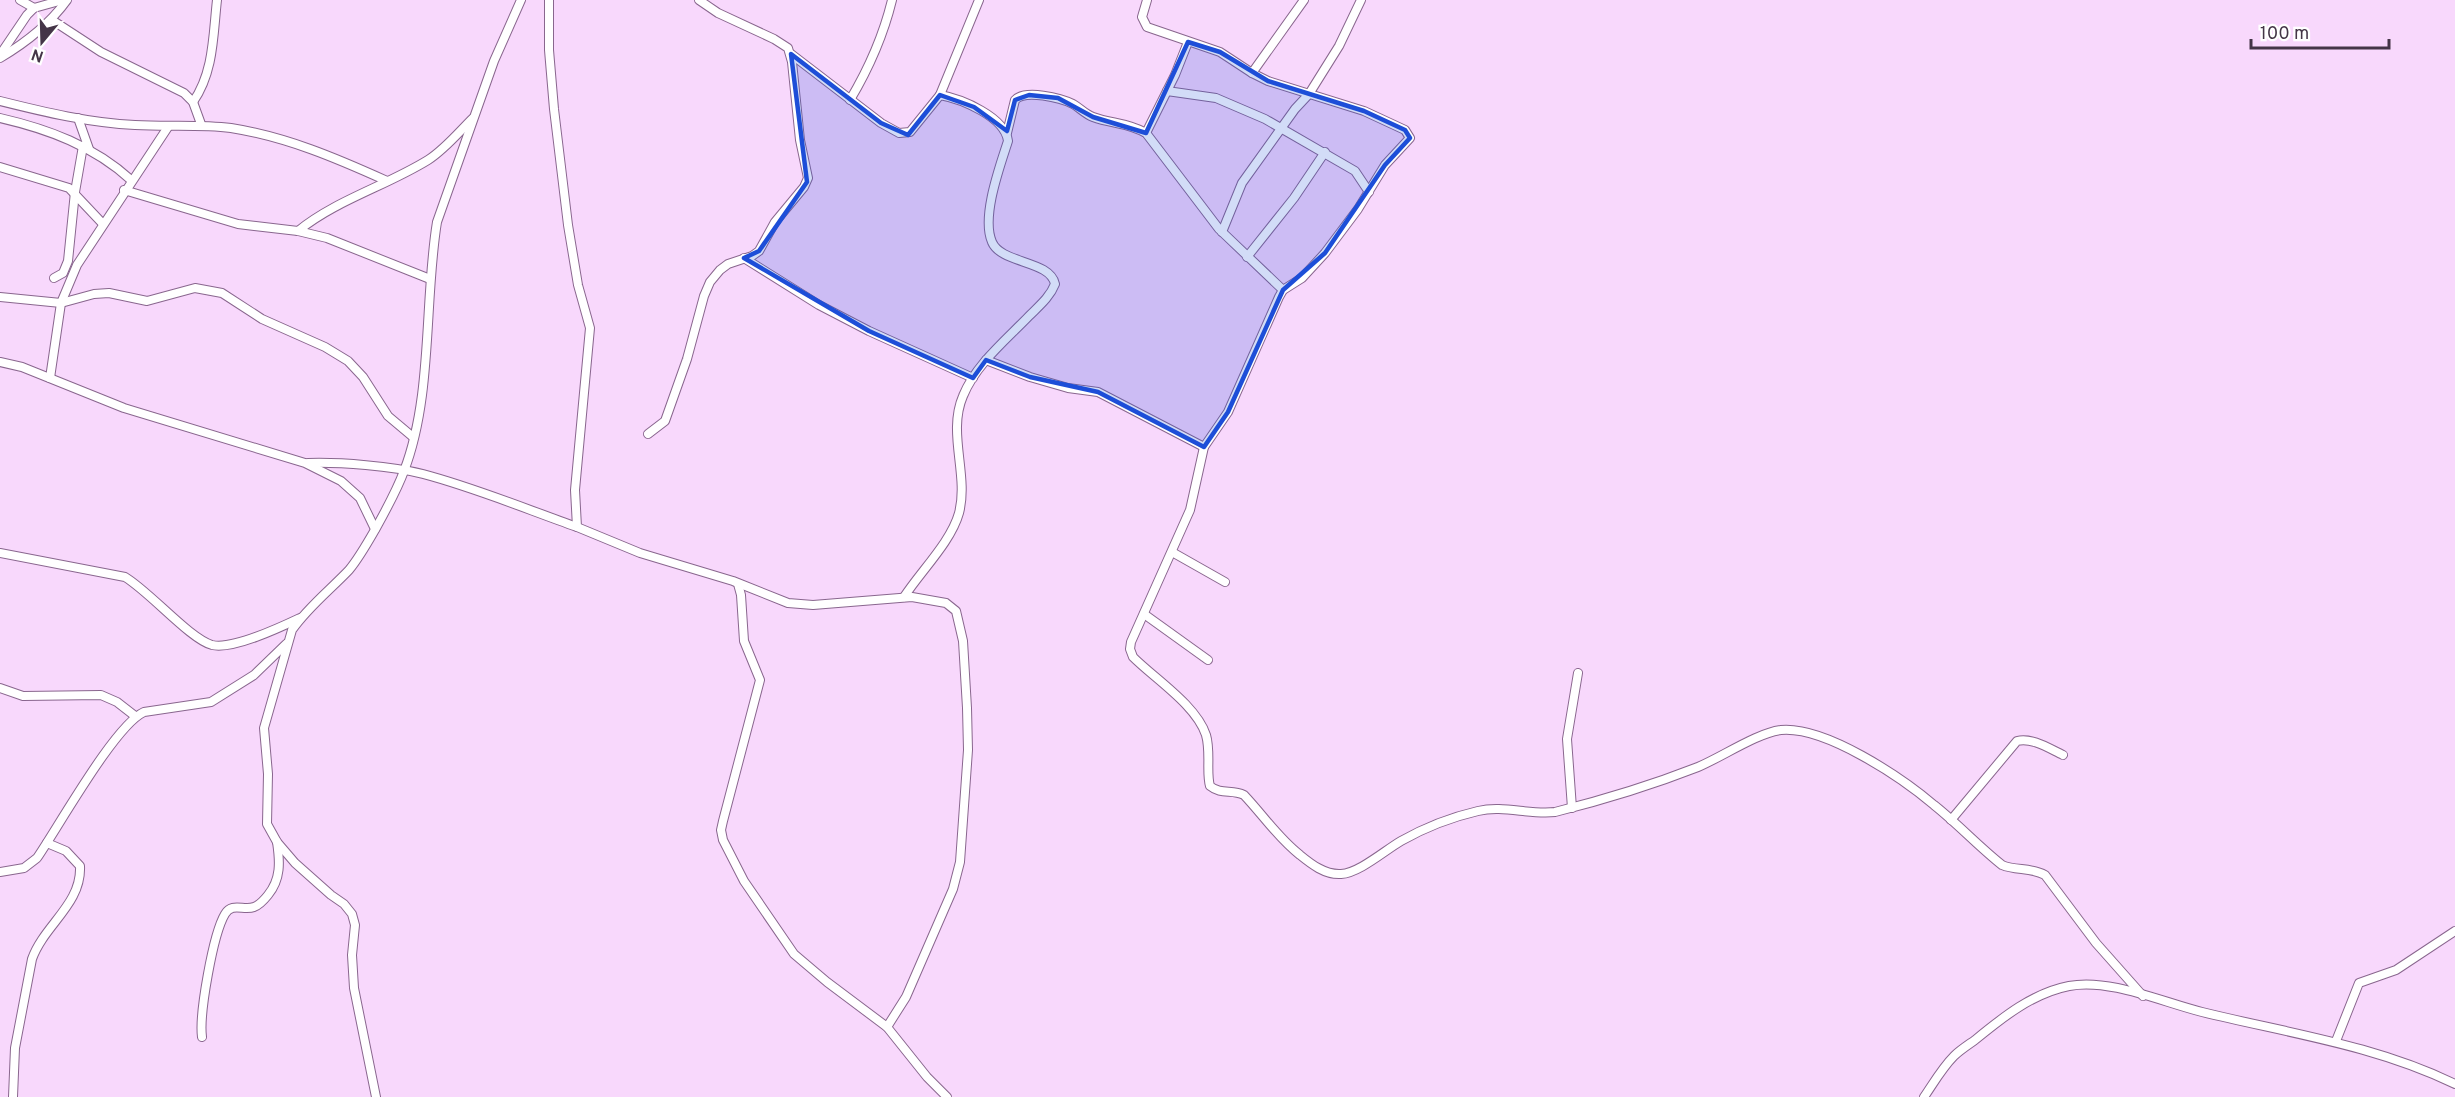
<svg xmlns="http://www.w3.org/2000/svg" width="2455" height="1097" font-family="Overpass,sans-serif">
  <rect width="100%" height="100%" fill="#f8d8fc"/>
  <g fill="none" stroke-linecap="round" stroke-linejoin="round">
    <defs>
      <g id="minor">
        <path d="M 20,0 L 34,8"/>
        <path d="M 549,0 L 549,50 L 554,109 L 568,225 L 578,285 L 590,328 L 575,490 L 577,527 L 640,553 L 733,581 L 788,603 L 813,605 L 912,597 L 946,603 L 956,611 L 963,641 L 967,708 L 968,750 L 960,862 L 953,889 L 906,997 L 887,1027"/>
        <path d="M 1147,0 L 1142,17 L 1147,27 L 1220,52 L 1252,73 L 1268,81 L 1364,111 L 1405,130 L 1410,138 L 1385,165 L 1358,209 L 1325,253 L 1302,278 L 1283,290 L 1279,297 L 1228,412 L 1204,447 L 1190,510 L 1131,642 L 1130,649 L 1133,657 C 1155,679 1196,705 1206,735 C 1211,752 1206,773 1210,786 C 1221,795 1232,789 1244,795 C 1263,815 1278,838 1300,855 C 1311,864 1325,875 1341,874 C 1359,873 1384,851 1401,841 C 1424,828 1452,817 1478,811 C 1503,805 1529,815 1555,812 C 1603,800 1652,785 1698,767 C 1722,757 1757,733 1781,730 C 1825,726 1901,777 1934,805 C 1958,824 1978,846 2002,865 C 2016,871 2031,867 2045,875 L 2096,943 L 2143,996"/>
        <path d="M 52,20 L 101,52 L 184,93 L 193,102 L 201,124"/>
        <path d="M 791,54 L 881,123 L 899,133 L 910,132 L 940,95 C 962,99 1005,117 1008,141 C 1000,166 981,217 992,242 C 1001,264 1050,260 1055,284 C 1050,297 1039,306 1029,316 C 1006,340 976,364 963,396 C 947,433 969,475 959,513 C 951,542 920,572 904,597"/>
        <path d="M 0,55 L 27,15 L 34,8 L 63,0"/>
        <path d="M 0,58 C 27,42 49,25 67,0"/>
        <path d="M 1252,73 L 1304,0"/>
        <path d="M 1167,91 L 1216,98 L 1265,119 L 1355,171 L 1369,192"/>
        <path d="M 940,95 L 979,0"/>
        <path d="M 850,100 C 869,68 883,37 892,0"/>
        <path d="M 0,101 C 44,112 90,123 135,125 C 168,127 199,124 231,128 C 287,137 336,158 387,181"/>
        <path d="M 193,102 C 214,72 213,35 217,0"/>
        <path d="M 0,118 C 48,129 94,146 131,180"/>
        <path d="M 78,118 L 89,149"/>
        <path d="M 1007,133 L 1015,100 C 1025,89 1061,98 1073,104 C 1080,108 1085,114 1093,117 C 1112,124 1126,122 1146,133 L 1219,229 L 1283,290"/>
        <path d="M 1146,133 L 1175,75 L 1188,42"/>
        <path d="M 0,167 L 69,188 L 103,224"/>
        <path d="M 124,190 L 238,224 L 298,231 L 327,238 L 430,279"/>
        <path d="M 298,231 C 336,200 386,186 428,160 C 445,149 458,133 472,119"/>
        <path d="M 1222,232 L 1242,183 L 1295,109 L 1309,94 L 1339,46 L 1361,0"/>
        <path d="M 1247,257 L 1294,198 L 1325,152"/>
        <path d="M 744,258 L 819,305 L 869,331 L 973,378"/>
        <path d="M 54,278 L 63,273 L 68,261 L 75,192 L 83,146"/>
        <path d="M 0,297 L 61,303 L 94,294 L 109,293 L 147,301 L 195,288 L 222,293 L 262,319 L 325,347 L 348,361 L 363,377 L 388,416 L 413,437"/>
        <path d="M 986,360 L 1030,377 L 1068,388 L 1098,392 L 1204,447"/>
        <path d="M 0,362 L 22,367 L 124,408 L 305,463 L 341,481 L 360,498 L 375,529"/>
        <path d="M 50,378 L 61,303 L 77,265 L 168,127"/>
        <path d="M 648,434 L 665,421 L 687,359 L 704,296 L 710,282 L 720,270 L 728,264 L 752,256 L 759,251 L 775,222 L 804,187 L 808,178 L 800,140 L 792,62 L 788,48 L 774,39 L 718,13 L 699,0"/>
        <path d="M 308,463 C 340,462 392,466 423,474 C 476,488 526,509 577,527"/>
        <path d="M 1172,552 L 1225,582"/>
        <path d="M 0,553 L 125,577 C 150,592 190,639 212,645 C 233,650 281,627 300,618"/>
        <path d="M 738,584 L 741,595 L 744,641 L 760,680 L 723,821 L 721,830 L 723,840 L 744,881 L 794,954 L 827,982 L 887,1027 L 927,1077 L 947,1097"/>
        <path d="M 1144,614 L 1208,660"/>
        <path d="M 0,688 L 23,696 L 101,695 L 117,702 L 135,716"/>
        <path d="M 1572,808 L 1567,739 L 1578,673"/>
        <path d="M 1951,820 L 2017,741 C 2032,737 2050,749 2063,755"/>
        <path d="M 0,872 L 24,868 L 37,858 C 59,826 115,725 144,712 L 211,702 L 254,675 L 286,644"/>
        <path d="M 202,1037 C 199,1014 213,934 225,914 C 232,902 244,911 254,907 C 260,905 264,900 268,895 C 281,879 280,862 277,842"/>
        <path d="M 2336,1041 L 2359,983 L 2396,970 L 2455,931"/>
        <path d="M 13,1097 L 15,1048 L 32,959 C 44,925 82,904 80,866 L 66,851 L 47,843"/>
        <path d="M 376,1097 L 354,988 L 352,955 L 355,925 L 352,914 L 344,904 L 331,895 L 295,863 L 277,842 L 267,824 L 268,774 L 264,728 L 292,630 C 308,607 330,590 349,570 C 359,558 368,542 376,528 C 386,510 397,490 404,471 C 433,396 424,301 437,222 L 494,61 L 521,0"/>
        <path d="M 1924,1097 C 1933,1084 1942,1068 1954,1056 C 1960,1050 1968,1045 1975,1040 C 2003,1017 2033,993 2069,986 C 2109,978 2162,1002 2202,1012 C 2287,1033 2375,1045 2455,1084"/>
      </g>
    </defs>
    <use href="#minor" stroke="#89668e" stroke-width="10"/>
    <use href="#minor" stroke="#fff" stroke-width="8"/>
  </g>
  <path fill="#1d4ed8" fill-opacity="0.2" stroke="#1d4ed8" stroke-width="4.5" stroke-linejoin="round" d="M 1188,42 L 1220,52 L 1268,81 L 1364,111 L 1405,130 L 1410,138 L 1385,165 L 1325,253 L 1283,290 L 1228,412 L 1204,447 L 1098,392 L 1030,377 L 986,360 L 973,378 L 869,331 L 744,258 L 759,251 L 807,182 L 791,54 L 881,123 L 908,135 L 940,95 L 974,107 L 1007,131 L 1015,100 L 1029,95 L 1058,98 L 1093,117 L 1146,133 Z"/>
  <g transform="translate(42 42) rotate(199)" stroke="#ffffff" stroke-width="4.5" paint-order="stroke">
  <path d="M0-4.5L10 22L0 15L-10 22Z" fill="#443547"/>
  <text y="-9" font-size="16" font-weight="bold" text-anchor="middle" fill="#443547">N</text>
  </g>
  <path d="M2251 39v9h138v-9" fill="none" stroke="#443547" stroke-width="3"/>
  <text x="2260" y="39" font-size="18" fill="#443547" stroke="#ffffff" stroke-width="4.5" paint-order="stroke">100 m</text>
</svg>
